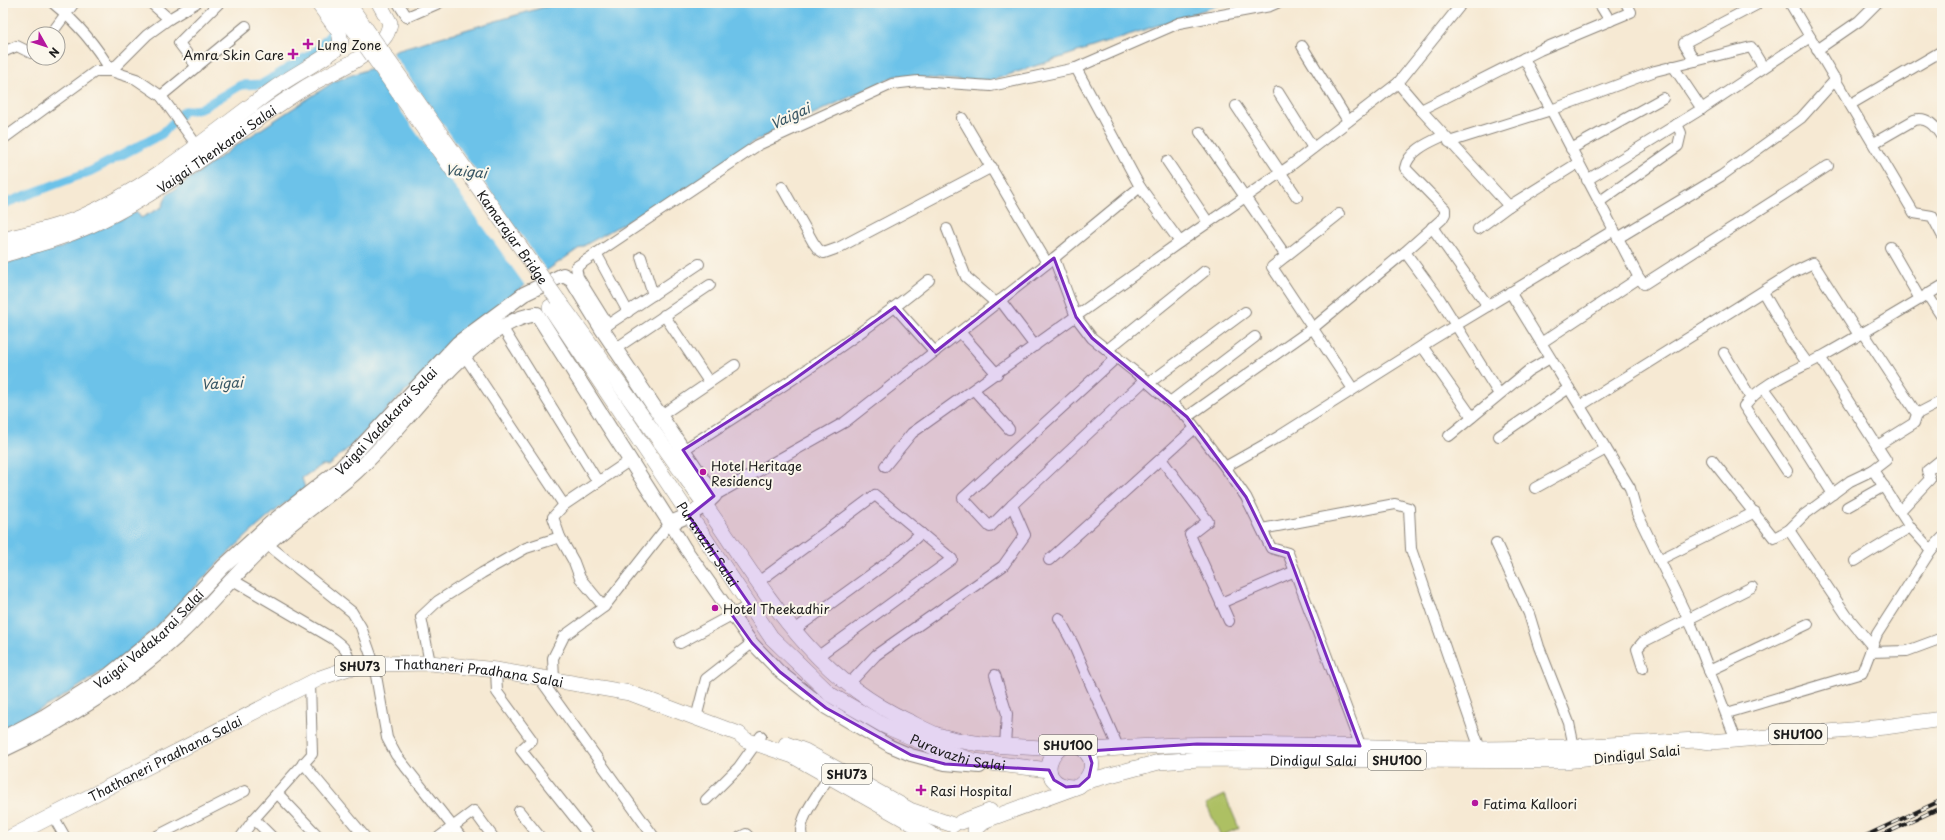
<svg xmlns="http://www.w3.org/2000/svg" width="1945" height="840" font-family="'Playpen Sans',sans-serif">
  <rect width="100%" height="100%" fill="#fbf7ec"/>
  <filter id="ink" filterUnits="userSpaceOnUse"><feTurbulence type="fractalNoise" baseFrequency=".025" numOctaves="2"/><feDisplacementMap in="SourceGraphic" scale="8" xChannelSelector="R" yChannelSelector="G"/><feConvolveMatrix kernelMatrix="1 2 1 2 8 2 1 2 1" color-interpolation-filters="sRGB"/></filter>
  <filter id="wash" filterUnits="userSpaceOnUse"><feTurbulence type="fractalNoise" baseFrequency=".012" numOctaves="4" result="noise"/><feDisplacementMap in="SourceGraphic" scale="16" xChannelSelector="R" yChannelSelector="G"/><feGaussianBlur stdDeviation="0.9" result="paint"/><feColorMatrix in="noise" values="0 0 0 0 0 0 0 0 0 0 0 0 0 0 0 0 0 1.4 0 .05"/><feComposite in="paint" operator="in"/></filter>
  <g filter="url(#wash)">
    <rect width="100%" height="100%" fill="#f6e9d3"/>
    <path fill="#adc064" stroke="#646e40" d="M 1225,795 L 1239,828 L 1221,836 L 1206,804 Z"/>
    <path fill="#6cc2e9" stroke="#446f82" d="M 558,3 L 1225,3 L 987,82 L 895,76 L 753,142 L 708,176 L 578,249 L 517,291 L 395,401 L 351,446 L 328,465 L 321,465 L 302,478 L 305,488 C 275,510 247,535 220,561 C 194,587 171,615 143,639 C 101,676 53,704 3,729 L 3,264 L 60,248 L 137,212 L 141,218 L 162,207 L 167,195 L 240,143 L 335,81 L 374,67 L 396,50 Z"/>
    <path fill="#f6e9d3" d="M 391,51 L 548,273 L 526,287 L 369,66 Z"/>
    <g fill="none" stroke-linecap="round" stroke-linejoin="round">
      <path stroke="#6cc2e9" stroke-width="9" d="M 3,204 L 91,171 L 162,134 L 184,111 L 200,109 L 241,85 L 262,84 L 316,51 L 339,25"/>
    </g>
  </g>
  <g filter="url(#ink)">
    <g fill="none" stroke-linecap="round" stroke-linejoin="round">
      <defs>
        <g id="minor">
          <path d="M 53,3 C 76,22 96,45 111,71 L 136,79 L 161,96 L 198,147"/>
          <path d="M 151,3 L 169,19"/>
          <path d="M 398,3 L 407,17 L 439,3"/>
          <path d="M 1599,3 L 1610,21"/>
          <path d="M 1790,3 L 1914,213 L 1932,216 L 1942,235"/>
          <path d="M 51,34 L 74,3"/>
          <path d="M 1302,46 L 1348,121"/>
          <path d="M 1817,50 L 1859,21 L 1877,3"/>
          <path d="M 3,52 L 17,46 L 31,53 L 34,52"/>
          <path d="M 1524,58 L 1614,230"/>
          <path d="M 1695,61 L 1684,43 L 1756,5"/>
          <path d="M 1673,66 L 1702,109"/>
          <path d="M 197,67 L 179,43 L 219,3"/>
          <path d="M 1398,83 L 1421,110 L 1540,50 L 1631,12 L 1626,3"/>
          <path d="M 1278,92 L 1313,148"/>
          <path d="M 161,96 L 246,26"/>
          <path d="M 1851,104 L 1942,51"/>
          <path d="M 1236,106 L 1297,197"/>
          <path d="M 1421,110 L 1509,206"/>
          <path d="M 962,118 L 1047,263"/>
          <path d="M 1200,132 L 1286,256"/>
          <path d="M 1443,136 C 1430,142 1408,151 1405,168 L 1445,209 L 1445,214 L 1442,219 L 1405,252 L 1439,298 L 1499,394"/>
          <path d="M 3,139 L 96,71 L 111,71 L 147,35 L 169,19 L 196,3"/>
          <path d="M 1449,142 L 1551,110 L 1655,71 L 1751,47 L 1763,67"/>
          <path d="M 1874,143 L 1914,120 C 1927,116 1935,126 1942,137"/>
          <path d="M 1571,149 L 1663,98"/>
          <path d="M 1167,161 L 1208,222"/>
          <path d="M 1587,180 L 1700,110 L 1810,37"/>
          <path d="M 782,187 L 813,242 L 818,249 L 824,253 L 838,248 L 992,167"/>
          <path d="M 1140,187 L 1076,68 L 1179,23 L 1270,6 L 1277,3"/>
          <path d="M 1599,202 L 1678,146 L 1681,133 L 1677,124"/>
          <path d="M 1339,214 L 1272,267 L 1353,389"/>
          <path d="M 1432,227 L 1488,306"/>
          <path d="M 947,229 L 966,277 L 996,303"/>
          <path d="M 1478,229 L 1509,206 L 1578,163"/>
          <path d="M 1890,247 L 1920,299"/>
          <path d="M 596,253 L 628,312"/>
          <path d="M 641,257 L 653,295"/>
          <path d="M 1054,258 L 1076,317 L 1092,338 L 1145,380"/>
          <path d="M 1639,278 L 1644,284 L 1828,166"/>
          <path d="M 1510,292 L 1630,488 L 1637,513 L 1693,629 L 1736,740"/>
          <path d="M 1763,292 L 1790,339 L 1808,364"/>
          <path d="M 1927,294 L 1942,317"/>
          <path d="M 1000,300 L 1035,346"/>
          <path d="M 895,307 L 935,352"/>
          <path d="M 664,315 L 709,382"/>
          <path d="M 608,325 L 578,277 L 576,267 L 758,145 L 892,84 L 918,81 L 991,86 L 1076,68"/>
          <path d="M 502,327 L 598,482"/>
          <path d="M 603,328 L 699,264"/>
          <path d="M 960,332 L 997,374"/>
          <path d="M 1863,332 L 1917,414 L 1914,423 L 1877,446"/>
          <path d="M 1541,343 L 1639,278 L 1618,238"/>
          <path d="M 1422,346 L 1472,417"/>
          <path d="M 615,349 L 710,285"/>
          <path d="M 1107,350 L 1205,271"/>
          <path d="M 1724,353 L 1751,398"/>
          <path d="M 464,355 L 564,505"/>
          <path d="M 1820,357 L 1886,460 L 1873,470 L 1910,527 L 1931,550"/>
          <path d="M 1149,383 L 1245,312"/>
          <path d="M 1764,388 L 1778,407 L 1833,494"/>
          <path d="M 974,390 L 1009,429"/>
          <path d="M 1170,402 L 1255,337"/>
          <path d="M 1580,406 L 1792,273 L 1813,263 L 1859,335"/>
          <path d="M 1917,414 L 1942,401"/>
          <path d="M 660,416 L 735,365"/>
          <path d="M 1187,417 L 1313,328 L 1405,252"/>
          <path d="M 1449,436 L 1528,371 L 1550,358"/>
          <path d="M 1499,436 L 1569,388"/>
          <path d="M 683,450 C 767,397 851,343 929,280"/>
          <path d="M 1161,459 L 1208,521 L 1190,535 L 1221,603"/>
          <path d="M 1712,460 L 1774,538 L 1789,530 L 1804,515 L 1850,481 L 1873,470"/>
          <path d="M 885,466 L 912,433 L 1180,242"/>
          <path d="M 1225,467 L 1246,497 L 1271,548 L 1288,553 L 1362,750"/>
          <path d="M 1787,471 L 1744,406 C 1763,382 1795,371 1821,357 C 1862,334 1902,310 1942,286"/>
          <path d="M 1535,488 L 1606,449"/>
          <path d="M 714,496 L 845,422 L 1054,258 L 1140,187 L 1180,242 L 1290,166 L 1398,83 L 1459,7 L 1454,3"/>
          <path d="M 1012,505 L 990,527 L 963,498 L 1117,357"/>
          <path d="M 1847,507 L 1884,486"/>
          <path d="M 1900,511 L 1930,479 L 1927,471 L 1942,459"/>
          <path d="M 1262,529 L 1395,504 L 1409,508 L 1411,549 L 1480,749"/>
          <path d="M 1789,530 L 1847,616 L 1872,646"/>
          <path d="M 1496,543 L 1529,614 L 1539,647 L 1569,723 L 1574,747"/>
          <path d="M 267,544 L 352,612 L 361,627 L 374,664 L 387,738 L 396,755 L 461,837"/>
          <path d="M 1049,560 L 1195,428"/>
          <path d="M 1659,560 L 1755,512"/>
          <path d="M 1855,561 L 1910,527"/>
          <path d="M 231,579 L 332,638 C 345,648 349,650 349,668"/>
          <path d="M 757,583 L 875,495 L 952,559 L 817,657"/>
          <path d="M 604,607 L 580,578 L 574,562 L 560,537 L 553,517 L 564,505 L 629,461"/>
          <path d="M 1059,618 L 1073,644 L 1118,747"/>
          <path d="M 1229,621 L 1221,603 L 1295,571"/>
          <path d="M 793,631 L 895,557 L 921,533"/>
          <path d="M 680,643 L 750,605"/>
          <path d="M 1870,652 L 1907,651 L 1942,638"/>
          <path d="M 430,663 L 421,617 L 438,601 L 482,573 L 526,548 L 560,537"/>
          <path d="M 1643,668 L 1637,649 L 1643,642 L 1752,587"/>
          <path d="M 496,670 L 497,692 L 532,740 L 521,750 L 590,837"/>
          <path d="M 1709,671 L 1808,624"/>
          <path d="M 995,675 L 1007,714 L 1005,745"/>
          <path d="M 538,676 L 654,837"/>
          <path d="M 554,680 L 553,658 L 564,636 L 604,607 L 670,523"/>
          <path d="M 848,685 L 876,655 L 1003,566 L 1025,535 L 1012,505 L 1145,380 L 1187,417 L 1225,467 L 1278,437 L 1433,339 L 1614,230 L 1618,238 L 1721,176 L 1801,118 L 1836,79"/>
          <path d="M 1727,713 L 1862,673 L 1877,634 L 1931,550 L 1942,538"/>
          <path d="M 696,718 L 706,679 L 752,643"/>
          <path d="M 303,763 L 365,837"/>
          <path d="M 277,793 L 319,837"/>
          <path d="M 706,800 L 739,767 L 761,736"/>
          <path d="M 519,811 L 540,837"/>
          <path d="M 53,816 L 65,837"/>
          <path d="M 155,837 L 245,791"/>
          <path d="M 241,837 L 254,819"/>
          <path d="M 272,837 L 254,819 L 312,754 L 310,683"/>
          <path d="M 439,837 L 474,811 L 493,837"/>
          <path d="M 740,837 L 746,834 L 749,837"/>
          <path d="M 802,837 C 796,821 820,791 829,777"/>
        </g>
        <path id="tertiary" d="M 670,523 L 685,548 L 752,643 L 780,672 L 826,708 L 890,746 L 911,755 L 945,764 L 980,767"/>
        <g id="secondary">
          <path id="s1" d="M 3,738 L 45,716 L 108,676 L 161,633 L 223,567 L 271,523 L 340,469 L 458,343 L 524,294 L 563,275 L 572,280 L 602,329 L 714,496 C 701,510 687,517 670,523 L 537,314 C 515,317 500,328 482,341 C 433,379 401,431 356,472 C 327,498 294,519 266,545 C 236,573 210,605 181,633 C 129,681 67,720 3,750"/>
        </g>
        <g id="primary">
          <path d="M 334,3 L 363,42"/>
          <path d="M 348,3 L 371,36"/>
          <path d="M 3,240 C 29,233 56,228 81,217 C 152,186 210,135 272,90 C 293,75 316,64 336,49 L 341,42 L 339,32 L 318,3"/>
          <path id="s2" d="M 3,255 C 36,245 69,236 100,221 C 172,187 233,133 301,90 C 328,73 360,63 383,39 C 387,35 389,29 390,23 L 379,3"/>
          <path d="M 558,300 C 608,367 655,434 703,502 C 763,587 809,676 908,721 C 918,726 927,731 937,735 C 976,747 1017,746 1057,749"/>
          <path id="s3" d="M 550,307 L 771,637 L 831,695 L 883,725 L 943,751 L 974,761 L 1049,770"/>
          <path d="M 786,744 L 805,751 L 910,810 L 953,825"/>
          <path d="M 1086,751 C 1217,737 1349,749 1480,749 C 1552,749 1623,744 1695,740 L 1711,742 L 1885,727 L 1942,719"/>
          <path id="s4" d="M 1084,782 L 1159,762 L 1200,759 L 1564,761 L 1655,752"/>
          <path d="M 961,822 L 990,811"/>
          <path d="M 975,830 L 986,820 L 1079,786 C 1090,778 1097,763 1086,752 C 1060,722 1025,785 1073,787"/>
          <path id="s5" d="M 11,837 L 320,678 L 349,668 L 374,664 L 430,663 L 496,670 L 630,693 L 739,734 L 746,740 L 793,756 L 936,837"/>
        </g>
      </defs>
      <use href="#minor" stroke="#898278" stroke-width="12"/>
      <use href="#tertiary" stroke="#898278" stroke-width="14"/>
      <use href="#secondary" stroke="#898278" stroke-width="16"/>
      <use href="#primary" stroke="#898278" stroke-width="16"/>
      <use href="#minor" stroke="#fff" stroke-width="10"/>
      <use href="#tertiary" stroke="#fff" stroke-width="12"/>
      <use href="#secondary" stroke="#fff" stroke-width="14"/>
      <use href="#primary" stroke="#fff" stroke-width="15"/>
      <defs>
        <g id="rail">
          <path d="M 1863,837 L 1942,800"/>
          <path d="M 1878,837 L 1942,807"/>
        </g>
      </defs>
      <use href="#rail" stroke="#1c1c1c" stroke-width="4"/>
      <use href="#rail" stroke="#fbf7ec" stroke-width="2.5" stroke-dasharray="8" stroke-linecap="butt"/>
      <defs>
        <g id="primary-bridge">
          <path id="s6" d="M 371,36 L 558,300"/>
          <path d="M 363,42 L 454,172"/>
        </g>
      </defs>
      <use href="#primary-bridge" stroke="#898278" stroke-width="16" stroke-linecap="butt"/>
      <use href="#primary-bridge" stroke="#fff" stroke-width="15"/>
    </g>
  </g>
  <path fill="#7b2cbf" fill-opacity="0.2" stroke="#7b2cbf" stroke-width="3" stroke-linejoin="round" d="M 1054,258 L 1076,317 L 1092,338 L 1187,417 L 1246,497 L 1271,548 L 1288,553 L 1360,746 L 1197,744 L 1088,751 L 1092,763 L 1089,777 L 1079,786 L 1066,787 L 1054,780 L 1049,770 L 945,764 L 911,755 L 826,708 L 780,672 L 752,643 L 732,615 L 750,605 L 689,516 L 714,496 L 683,450 L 789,383 L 895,307 L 935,352 Z"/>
  <g fill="#b5179e" stroke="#fbf7ec" stroke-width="1.5">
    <path d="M306 38h4v4h4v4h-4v4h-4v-4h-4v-4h4z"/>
    <path d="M291 48h4v4h4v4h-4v4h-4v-4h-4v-4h4z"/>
    <circle cx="703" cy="472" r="4"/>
    <circle cx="715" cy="608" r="4"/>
    <path d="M919 784h4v4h4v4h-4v4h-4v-4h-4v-4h4z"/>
    <circle cx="1475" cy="803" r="4"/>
  </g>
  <g text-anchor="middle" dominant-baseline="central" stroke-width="4" stroke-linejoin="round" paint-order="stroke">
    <g fill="#fbf7ec" stroke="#5f5e5a" stroke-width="1">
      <rect x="335" y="656" width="50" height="20" rx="3"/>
      <rect x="1769" y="724" width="58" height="20" rx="3"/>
      <rect x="1039" y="735" width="58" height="20" rx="3"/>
      <rect x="1368" y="750" width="58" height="20" rx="3"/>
      <rect x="822" y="764" width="50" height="20" rx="3"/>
    </g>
    <g font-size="12" font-weight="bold" fill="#1c1c1c">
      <text x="360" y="666">SHU73</text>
      <text x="1798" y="734">SHU100</text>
      <text x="1068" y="745">SHU100</text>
      <text x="1397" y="760">SHU100</text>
      <text x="847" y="774">SHU73</text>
    </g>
    <g font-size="13" fill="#1c1c1c" stroke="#fbf7ec" text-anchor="start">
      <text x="317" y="44">Lung Zone</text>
      <text x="284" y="54" text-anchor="end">Amra Skin Care</text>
      <text x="711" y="465">Hotel Heritage<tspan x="711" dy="15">Residency</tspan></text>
      <text x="723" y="608">Hotel Theekadhir</text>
      <text x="930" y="790">Rasi Hospital</text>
      <text x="1483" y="803">Fatima Kalloori</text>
    </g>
    <g font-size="13" fill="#1c1c1c" stroke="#fbf7ec">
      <text stroke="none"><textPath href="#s2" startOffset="240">Vaigai Thenkarai Salai</textPath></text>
      <text stroke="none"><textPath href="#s6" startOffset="246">Kamarajar Bridge</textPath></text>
      <text stroke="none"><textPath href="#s1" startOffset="500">Vaigai Vadakarai Salai</textPath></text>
      <text stroke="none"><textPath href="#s3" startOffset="285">Puravazhi Salai</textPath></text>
      <text stroke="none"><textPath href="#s1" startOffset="177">Vaigai Vadakarai Salai</textPath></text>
      <text stroke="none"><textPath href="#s5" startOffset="509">Thathaneri Pradhana Salai</textPath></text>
      <text stroke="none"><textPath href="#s3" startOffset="621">Puravazhi Salai</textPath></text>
      <text transform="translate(1637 754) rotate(-6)">Dindigul Salai</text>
      <text stroke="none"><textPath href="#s5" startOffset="173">Thathaneri Pradhana Salai</textPath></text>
      <text stroke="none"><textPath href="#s4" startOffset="232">Dindigul Salai</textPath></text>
    </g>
    <g font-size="14" font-style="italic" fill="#385664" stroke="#fbf7ec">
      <text transform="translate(790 116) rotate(-25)">Vaigai</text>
      <text transform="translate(466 171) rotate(5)">Vaigai</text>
      <text transform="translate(222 383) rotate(-3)">Vaigai</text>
    </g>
  </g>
  <rect width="1945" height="840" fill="none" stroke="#fbf7ec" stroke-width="16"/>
  <g transform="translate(46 46) rotate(129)"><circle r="19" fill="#fbf7ec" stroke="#a29f99"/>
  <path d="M0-3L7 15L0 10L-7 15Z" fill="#b5179e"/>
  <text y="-6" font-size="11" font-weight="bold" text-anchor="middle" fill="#1c1c1c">N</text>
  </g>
</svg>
